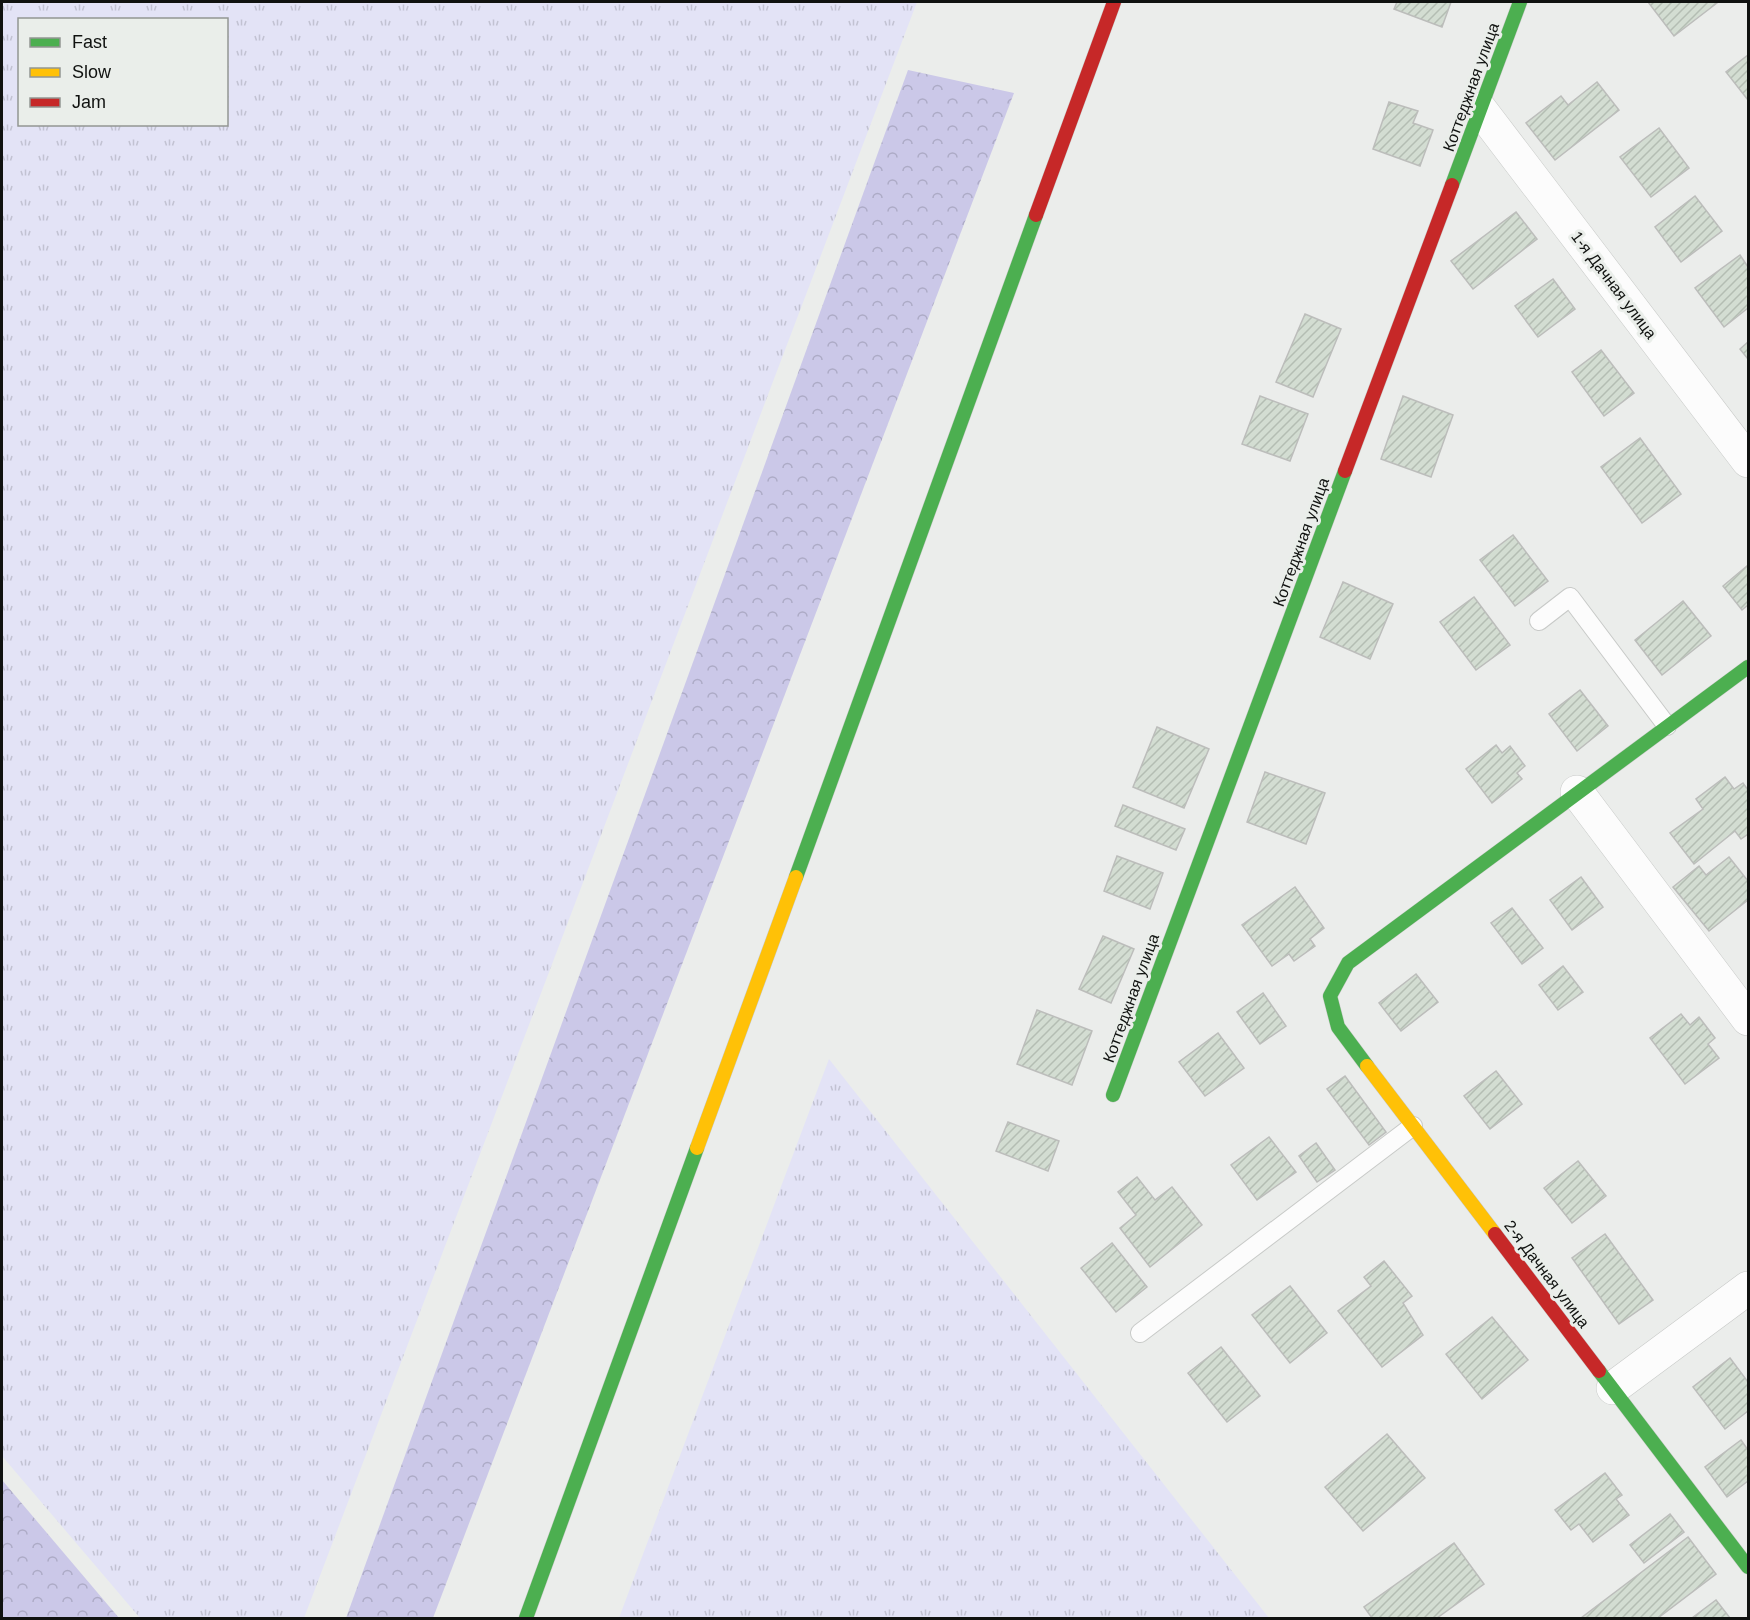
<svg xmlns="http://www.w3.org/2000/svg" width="1750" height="1620" font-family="Arial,sans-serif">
  <defs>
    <pattern id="grass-tufts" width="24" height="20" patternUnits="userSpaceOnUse" patternTransform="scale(1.5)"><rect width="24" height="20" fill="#e3e3f6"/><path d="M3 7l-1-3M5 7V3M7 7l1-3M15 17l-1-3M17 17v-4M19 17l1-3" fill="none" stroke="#c2c2d2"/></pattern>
    <pattern id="forest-crowns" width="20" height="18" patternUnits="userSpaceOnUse" patternTransform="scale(1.5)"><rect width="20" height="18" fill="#cbc8e8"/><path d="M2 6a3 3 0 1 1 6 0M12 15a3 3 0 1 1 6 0" fill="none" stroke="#adabc6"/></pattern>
    <pattern id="building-hatch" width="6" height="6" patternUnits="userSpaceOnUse" patternTransform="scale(1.5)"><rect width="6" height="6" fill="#d3ddd2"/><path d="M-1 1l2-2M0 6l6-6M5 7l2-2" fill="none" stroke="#b4bdb3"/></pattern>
  </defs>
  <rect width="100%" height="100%" fill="#ebedeb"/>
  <g fill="url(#grass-tufts)" fill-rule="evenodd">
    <path d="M 2,2 L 917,2 L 304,1618 L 140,1618 L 2,1456 ZM 20,20 L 226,20 L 226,124 L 20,124 Z"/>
    <path d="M 829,1059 L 1269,1618 L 619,1618 Z"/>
  </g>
  <g fill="url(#forest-crowns)">
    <path d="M 908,70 L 1014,93 L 433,1618 L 346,1618 Z"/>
    <path d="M 2,1480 L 119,1618 L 2,1618 Z"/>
  </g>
  <g fill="url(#building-hatch)" stroke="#bcbdbb" stroke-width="1.5">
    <path d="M 1397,2 L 1451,2 L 1442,27 L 1394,9 Z"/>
    <path d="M 1648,2 L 1716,2 L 1717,3 L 1674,36 Z"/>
    <path d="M 1748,55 L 1748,100 L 1726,72 Z"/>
    <path d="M 1597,82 L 1619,110 L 1555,160 L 1526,123 L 1561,96 L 1568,105 Z"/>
    <path d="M 1389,102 L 1418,111 L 1413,123 L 1433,130 L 1420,166 L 1373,149 Z"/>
    <path d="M 1659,128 L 1689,168 L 1651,197 L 1620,157 Z"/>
    <path d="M 1695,196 L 1722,231 L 1681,262 L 1655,227 Z"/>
    <path d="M 1516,212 L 1537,239 L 1473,289 L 1451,261 Z"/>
    <path d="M 1740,255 L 1748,267 L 1748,308 L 1724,327 L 1695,288 Z"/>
    <path d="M 1553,279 L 1575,309 L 1538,337 L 1515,306 Z"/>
    <path d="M 1305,314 L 1341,329 L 1313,397 L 1276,382 Z"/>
    <path d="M 1748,342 L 1748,359 L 1740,349 Z"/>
    <path d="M 1601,350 L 1634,393 L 1604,416 L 1572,372 Z"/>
    <path d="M 1260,396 L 1308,414 L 1290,461 L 1242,444 Z"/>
    <path d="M 1403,396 L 1453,415 L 1431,477 L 1381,459 Z"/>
    <path d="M 1640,438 L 1681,494 L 1642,523 L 1601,467 Z"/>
    <path d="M 1513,535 L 1548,581 L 1515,606 L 1480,560 Z"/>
    <path d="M 1748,565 L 1748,605 L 1742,610 L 1723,586 Z"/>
    <path d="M 1343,582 L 1393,604 L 1370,659 L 1320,637 Z"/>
    <path d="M 1474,597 L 1510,645 L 1476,670 L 1440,622 Z"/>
    <path d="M 1683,601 L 1711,636 L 1662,675 L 1635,640 Z"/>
    <path d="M 1580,690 L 1608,726 L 1577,751 L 1549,714 Z"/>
    <path d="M 1157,727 L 1209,749 L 1184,808 L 1133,787 Z"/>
    <path d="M 1496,745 L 1502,753 L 1510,746 L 1525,766 L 1517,773 L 1522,779 L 1492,803 L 1466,769 Z"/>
    <path d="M 1265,772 L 1325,793 L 1306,844 L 1247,822 Z"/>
    <path d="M 1725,777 L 1734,789 L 1743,783 L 1748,790 L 1748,834 L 1741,839 L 1735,831 L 1694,864 L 1670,833 L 1703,809 L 1696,799 Z"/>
    <path d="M 1123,805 L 1185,829 L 1176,850 L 1115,826 Z"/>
    <path d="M 1117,856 L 1163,873 L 1150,909 L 1104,891 Z"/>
    <path d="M 1729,857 L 1748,881 L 1748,900 L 1709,931 L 1673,887 L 1699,866 L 1706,875 Z"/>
    <path d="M 1581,877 L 1603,907 L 1572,930 L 1550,900 Z"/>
    <path d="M 1295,887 L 1324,928 L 1310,939 L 1315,946 L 1294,961 L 1289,954 L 1272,966 L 1242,925 Z"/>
    <path d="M 1512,908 L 1543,948 L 1522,964 L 1491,923 Z"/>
    <path d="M 1103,936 L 1134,949 L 1111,1003 L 1079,989 Z"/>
    <path d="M 1563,966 L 1583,992 L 1558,1010 L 1539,985 Z"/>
    <path d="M 1416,974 L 1438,1002 L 1401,1031 L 1379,1003 Z"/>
    <path d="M 1263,993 L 1286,1026 L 1260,1044 L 1237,1012 Z"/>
    <path d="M 1037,1010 L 1092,1031 L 1072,1085 L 1017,1064 Z"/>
    <path d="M 1681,1014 L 1690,1025 L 1699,1017 L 1715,1038 L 1708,1044 L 1719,1058 L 1685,1084 L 1650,1038 Z"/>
    <path d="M 1218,1033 L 1244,1068 L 1205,1096 L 1179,1062 Z"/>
    <path d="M 1496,1071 L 1522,1104 L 1490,1129 L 1464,1096 Z"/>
    <path d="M 1345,1076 L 1386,1132 L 1369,1145 L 1327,1089 Z"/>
    <path d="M 1008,1122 L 1059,1141 L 1048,1171 L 996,1151 Z"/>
    <path d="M 1269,1137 L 1296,1172 L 1257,1200 L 1231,1165 Z"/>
    <path d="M 1316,1143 L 1335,1170 L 1317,1182 L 1299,1156 Z"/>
    <path d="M 1578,1161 L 1606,1196 L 1572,1223 L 1544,1188 Z"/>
    <path d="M 1137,1177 L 1155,1200 L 1172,1187 L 1202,1225 L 1150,1267 L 1120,1228 L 1136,1215 L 1118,1192 Z"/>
    <path d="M 1605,1234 L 1653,1300 L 1619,1324 L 1572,1258 Z"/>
    <path d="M 1112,1243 L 1147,1287 L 1116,1312 L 1081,1268 Z"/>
    <path d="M 1384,1261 L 1412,1296 L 1403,1303 L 1423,1335 L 1382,1367 L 1338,1311 L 1371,1286 L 1364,1277 Z"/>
    <path d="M 1290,1286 L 1327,1333 L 1290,1363 L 1252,1315 Z"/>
    <path d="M 1492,1317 L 1528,1360 L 1482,1399 L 1446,1354 Z"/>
    <path d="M 1221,1347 L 1260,1396 L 1227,1422 L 1188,1373 Z"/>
    <path d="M 1730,1358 L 1748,1382 L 1748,1411 L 1725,1429 L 1693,1387 Z"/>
    <path d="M 1387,1434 L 1425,1478 L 1363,1531 L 1325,1487 Z"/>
    <path d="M 1741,1440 L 1748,1450 L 1748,1481 L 1727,1497 L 1705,1467 Z"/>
    <path d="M 1605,1473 L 1622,1495 L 1616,1499 L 1629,1515 L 1593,1542 L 1579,1524 L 1571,1530 L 1555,1510 Z"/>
    <path d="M 1670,1514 L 1684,1532 L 1644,1563 L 1630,1545 Z"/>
    <path d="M 1688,1537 L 1716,1574 L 1658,1618 L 1581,1618 Z"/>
    <path d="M 1454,1543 L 1484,1584 L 1437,1618 L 1372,1618 L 1364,1607 Z"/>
    <path d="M 1716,1600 L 1730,1618 L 1692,1618 Z"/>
  </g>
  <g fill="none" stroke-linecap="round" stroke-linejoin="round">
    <defs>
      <g id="lane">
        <path d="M 1539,621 L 1570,597 L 1667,726"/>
        <path d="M 1140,1333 L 1413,1126"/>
      </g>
      <g id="street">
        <path d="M 1480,109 L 1748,461"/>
        <path d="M 1577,792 L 1748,1019"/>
        <path d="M 1613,1388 L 1748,1288"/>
      </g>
      <g id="fast">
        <path d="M 1452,185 L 1520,2"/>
        <path d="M 796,877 L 1036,215"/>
        <path d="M 1367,1066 L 1338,1027 L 1330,996 L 1348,963 L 1748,667"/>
        <path d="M 1113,1095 L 1345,471"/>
        <path d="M 1599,1371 L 1748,1567"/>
        <path d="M 526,1618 L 697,1148"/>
      </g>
      <g id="slow">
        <path d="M 1367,1066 L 1495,1234"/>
        <path d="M 697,1148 L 796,877"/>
      </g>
      <g id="jam">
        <path d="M 1036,215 L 1114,2"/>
        <path d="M 1345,471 L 1452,185"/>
        <path d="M 1495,1234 L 1599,1371"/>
      </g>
    </defs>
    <use href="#lane" stroke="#c8cac8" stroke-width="20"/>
    <use href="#street" stroke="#c8cac8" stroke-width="34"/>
    <use href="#fast" stroke="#c8cac8" stroke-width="15"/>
    <use href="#slow" stroke="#c8cac8" stroke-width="15"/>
    <use href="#jam" stroke="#c8cac8" stroke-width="15"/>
    <use href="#lane" stroke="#fcfcfc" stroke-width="18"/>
    <use href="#street" stroke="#fcfcfc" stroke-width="33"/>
    <use href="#fast" stroke="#4caf50" stroke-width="14"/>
    <use href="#slow" stroke="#ffc107" stroke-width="14"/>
    <use href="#jam" stroke="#c62828" stroke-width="14"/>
  </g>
  <g text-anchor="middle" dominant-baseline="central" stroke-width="6" stroke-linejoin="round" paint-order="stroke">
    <g font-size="16" fill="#101210" stroke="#eaeeea">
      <text transform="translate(1471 87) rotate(-70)">Коттеджная улица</text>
      <text transform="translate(1614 285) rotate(53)">1-я Дачная улица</text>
      <text transform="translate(1301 542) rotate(-70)">Коттеджная улица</text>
      <text transform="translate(1131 998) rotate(-70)">Коттеджная улица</text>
      <text transform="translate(1547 1274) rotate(53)">2-я Дачная улица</text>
    </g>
  </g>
  <rect width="1750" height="1620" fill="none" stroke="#101210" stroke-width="6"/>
  <rect x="18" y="18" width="210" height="108" fill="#eaeeea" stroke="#939693" stroke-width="1.5"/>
  <rect x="30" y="38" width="30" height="9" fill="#4caf50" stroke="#939693" stroke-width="1.5"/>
  <text x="72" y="48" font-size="18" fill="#101210">Fast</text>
  <rect x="30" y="68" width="30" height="9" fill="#ffc107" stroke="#939693" stroke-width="1.5"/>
  <text x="72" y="78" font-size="18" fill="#101210">Slow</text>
  <rect x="30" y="98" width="30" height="9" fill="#c62828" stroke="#939693" stroke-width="1.5"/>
  <text x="72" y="108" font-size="18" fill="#101210">Jam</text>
</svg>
